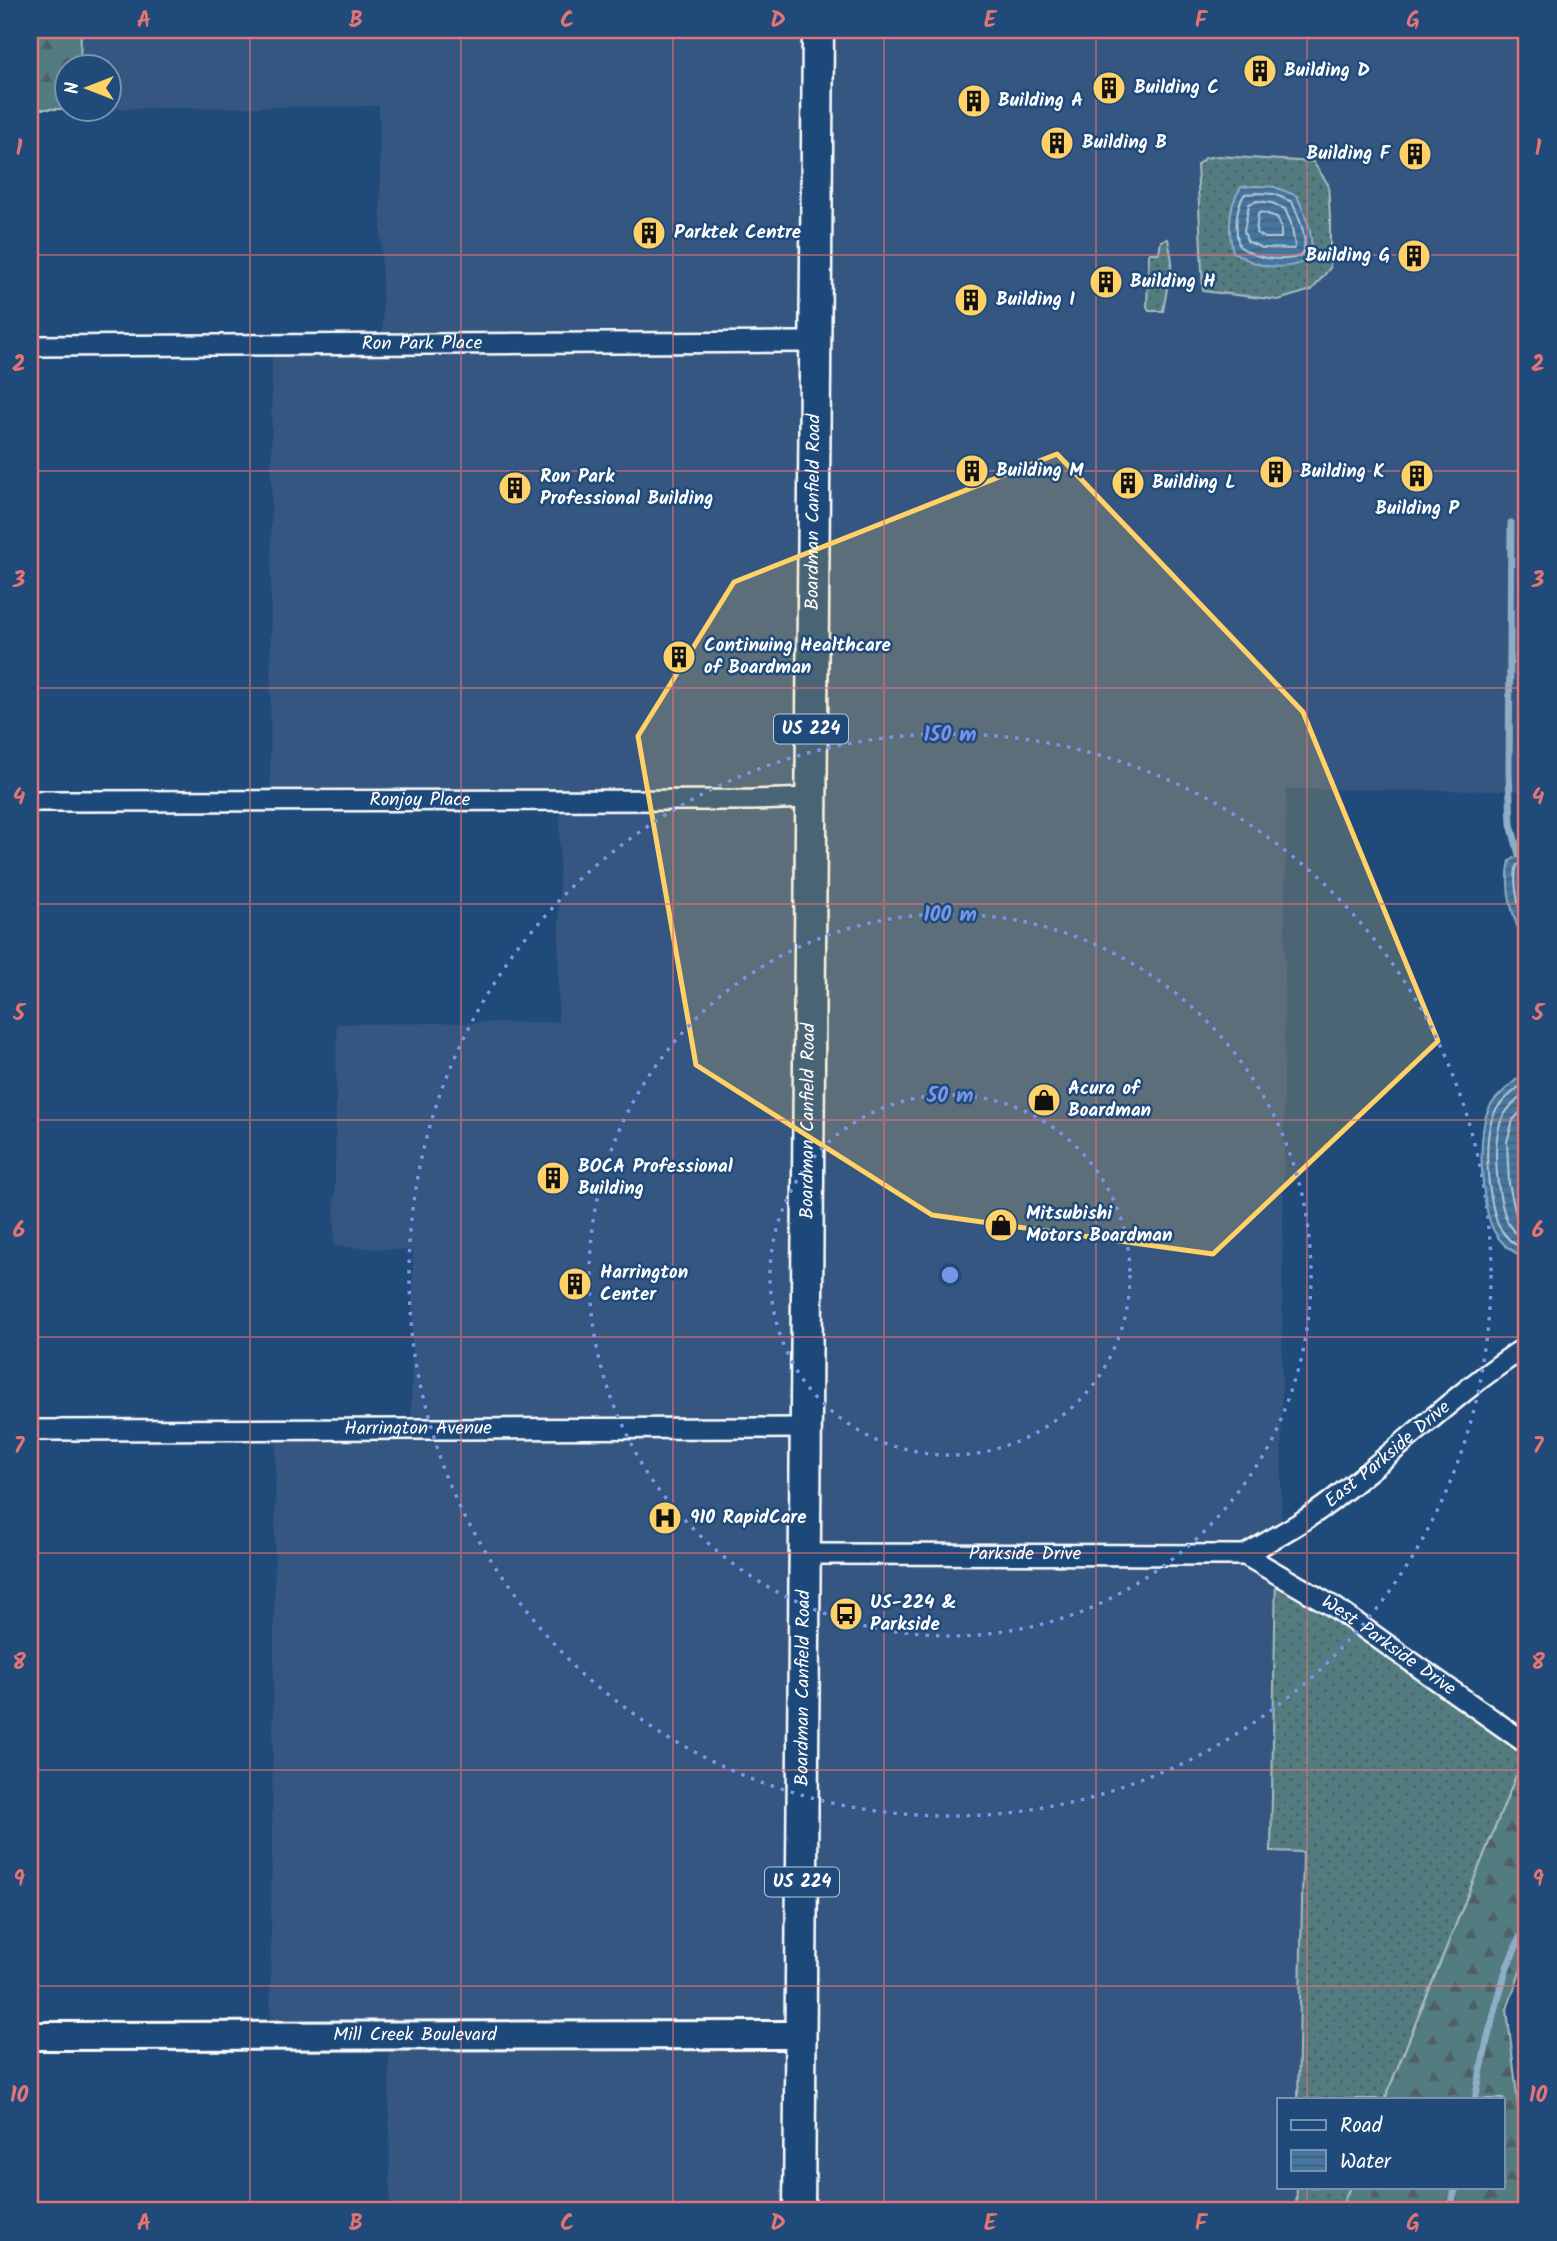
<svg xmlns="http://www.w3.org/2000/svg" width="1557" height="2241" font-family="Kalam,sans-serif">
  <defs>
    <pattern id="grass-dots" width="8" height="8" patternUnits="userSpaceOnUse" patternTransform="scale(1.75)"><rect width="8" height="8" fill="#537b81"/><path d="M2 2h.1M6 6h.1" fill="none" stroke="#4f6164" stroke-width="1.8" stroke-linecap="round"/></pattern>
    <pattern id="forest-firs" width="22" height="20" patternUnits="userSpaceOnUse" patternTransform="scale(1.75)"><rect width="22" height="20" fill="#537b81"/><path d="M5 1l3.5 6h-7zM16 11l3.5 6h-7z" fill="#4f6164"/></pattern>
    <pattern id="water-rules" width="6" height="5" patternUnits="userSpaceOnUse" patternTransform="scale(1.75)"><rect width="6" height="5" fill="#4376a0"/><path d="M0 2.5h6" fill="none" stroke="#485f72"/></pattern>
  </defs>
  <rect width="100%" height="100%" fill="#1f4a7a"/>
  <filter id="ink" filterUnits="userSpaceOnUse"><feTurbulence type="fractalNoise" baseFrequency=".0143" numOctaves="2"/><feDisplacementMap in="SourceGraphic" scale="14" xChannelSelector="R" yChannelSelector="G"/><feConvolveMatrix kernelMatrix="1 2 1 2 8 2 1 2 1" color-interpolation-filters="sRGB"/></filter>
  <g filter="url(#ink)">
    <path fill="#365681" d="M 81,30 L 1527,30 L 1527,791 L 1286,789 L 1281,1534 L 1245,1555 L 1276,1573 L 1271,1851 L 1303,1852 L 1298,2099 L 1279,2099 L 1279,2187 L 1297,2187 L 1296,2211 L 390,2211 L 389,2036 L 270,2036 L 276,1429 L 411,1428 L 413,1251 L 334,1246 L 337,1024 L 558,1022 L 560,800 L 270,800 L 272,345 L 383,344 L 379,106 L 80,109 L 108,108 L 108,66 L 80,66 Z"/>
    <g fill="url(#grass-dots)" stroke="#a9bdc0" stroke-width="2">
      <path d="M 1218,156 L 1313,162 L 1328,184 L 1330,217 L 1330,268 L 1312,290 L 1278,300 L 1203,291 L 1197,165 L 1205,158 Z"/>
      <path d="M 1168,239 L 1172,261 L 1163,311 L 1149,311 L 1147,306 L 1149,253 L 1159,253 L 1161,241 Z"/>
      <path d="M 1276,1573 L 1527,1749 L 1385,2099 L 1298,2099 L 1303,1852 L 1271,1851 Z"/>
      <path d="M 1297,2187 L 1350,2187 L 1340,2211 L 1296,2211 Z"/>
    </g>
    <g fill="url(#forest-firs)" stroke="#a9bdc0" stroke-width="2">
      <path d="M 30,30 L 81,30 L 80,66 L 66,66 L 66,108 L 80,109 L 30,109 Z"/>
      <path d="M 1527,1749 L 1527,1952 L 1507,2009 L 1527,2182 L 1527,2211 L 1340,2211 L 1350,2187 L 1503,2187 L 1503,2099 L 1385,2099 Z"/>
    </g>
    <g fill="url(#water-rules)" stroke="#8eadc6" stroke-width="2">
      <path d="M 1257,186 L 1275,187 L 1297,196 C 1304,212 1313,231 1311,249 C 1309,270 1273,268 1258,264 C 1250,262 1241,256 1233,252 C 1228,230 1228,206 1241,187 Z"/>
      <path d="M 1519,855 L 1527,856 L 1527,954 C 1517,926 1502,891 1510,861 Z"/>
      <path d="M 1527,1071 L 1527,1259 C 1511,1251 1500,1244 1492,1227 C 1481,1203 1476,1127 1491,1105 C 1500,1092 1515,1081 1527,1071 Z"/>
    </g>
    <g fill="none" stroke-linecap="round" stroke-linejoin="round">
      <g stroke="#b4c8d9" stroke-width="2">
        <path d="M 1257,193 L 1274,194 L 1292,202 C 1298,215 1307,235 1304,250 C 1301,263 1268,259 1258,256 C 1252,254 1245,250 1239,246 C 1235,231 1235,206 1245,194 Z"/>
        <path d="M 1257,201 L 1272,203 L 1285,209 L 1291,223 L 1295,246 L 1294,249 L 1262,248 L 1247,241 L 1244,231 L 1249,204 Z"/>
        <path d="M 1261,212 L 1277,217 L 1281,226 L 1281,238 L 1265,238 L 1256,233 L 1258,215 Z"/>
        <path d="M 1527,863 L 1517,865 C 1511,883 1521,916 1527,934"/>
        <path d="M 1527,1080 C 1517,1089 1503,1099 1496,1110 C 1481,1136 1488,1195 1497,1222 C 1503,1236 1514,1245 1527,1251"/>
        <path d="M 1527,1092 C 1519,1098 1509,1106 1504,1115 C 1490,1138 1497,1194 1506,1218 C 1509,1228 1518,1237 1527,1241"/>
        <path d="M 1527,1105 L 1513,1120 L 1507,1142 L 1509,1184 L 1516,1215 L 1527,1230"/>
      </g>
      <g stroke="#8eadc6" stroke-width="7">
        <path d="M 1511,523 L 1509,773 L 1511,824 L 1519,855"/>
        <path d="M 1475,2099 L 1487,2040 L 1507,1967 L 1527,1922"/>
        <path d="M 1449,2211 L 1456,2187"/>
      </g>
      <defs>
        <g id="street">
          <path id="s1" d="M 30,346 L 815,342"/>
          <path id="s2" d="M 30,801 L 752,800 L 810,798"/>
          <path id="s3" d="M 30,1430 L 806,1428"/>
          <path id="s4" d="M 806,1554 L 1245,1555"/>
          <path id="s5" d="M 1245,1555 C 1277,1536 1310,1519 1339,1495 C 1402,1447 1460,1389 1527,1346"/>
          <path id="s6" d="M 1245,1555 L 1334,1607 L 1527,1744"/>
        </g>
        <g id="secondary">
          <path id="s7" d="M 30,2036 L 800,2035"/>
        </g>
        <g id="primary">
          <path id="s8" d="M 799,2211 L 818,30"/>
        </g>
      </defs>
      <use href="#street" stroke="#fff" stroke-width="24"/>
      <use href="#secondary" stroke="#fff" stroke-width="32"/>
      <use href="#primary" stroke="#fff" stroke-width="35"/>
      <use href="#street" stroke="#1f4a7a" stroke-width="19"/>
      <use href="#secondary" stroke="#1f4a7a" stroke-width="26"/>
      <use href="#primary" stroke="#1f4a7a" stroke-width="30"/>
    </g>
  </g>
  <path fill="#ffd166" fill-opacity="0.2" stroke="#ffd166" stroke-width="5" stroke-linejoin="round" d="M 1057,454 L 1303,712 L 1438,1041 L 1213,1254 L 932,1215 L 696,1065 L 638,736 L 734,582 Z"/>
  <path fill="none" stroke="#e47373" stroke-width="2" stroke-opacity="0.55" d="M 250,30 L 250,2211M 461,30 L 461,2211M 673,30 L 673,2211M 884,30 L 884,2211M 1096,30 L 1096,2211M 1307,30 L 1307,2099M 30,255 L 1527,255M 30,471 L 1527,471M 30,688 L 1527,688M 30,904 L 1527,904M 30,1120 L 1527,1120M 30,1337 L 1527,1337M 30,1553 L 1527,1553M 30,1770 L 1527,1770M 30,1986 L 1527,1986M 1307,2187 L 1307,2211"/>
  <g fill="none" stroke="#7795e8" stroke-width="3.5" stroke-dasharray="3.5 7">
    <circle cx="950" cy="1275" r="180"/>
    <circle cx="950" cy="1275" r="361"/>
    <circle cx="950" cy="1275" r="541"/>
  </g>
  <defs>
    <symbol id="building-disc" viewBox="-11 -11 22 22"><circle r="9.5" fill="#ffd166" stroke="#1f4a7a"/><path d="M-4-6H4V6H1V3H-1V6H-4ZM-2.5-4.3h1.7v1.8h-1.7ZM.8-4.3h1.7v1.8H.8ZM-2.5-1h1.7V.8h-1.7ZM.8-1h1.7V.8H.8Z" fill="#111"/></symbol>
    <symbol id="shop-disc" viewBox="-11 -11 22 22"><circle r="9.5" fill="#ffd166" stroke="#1f4a7a"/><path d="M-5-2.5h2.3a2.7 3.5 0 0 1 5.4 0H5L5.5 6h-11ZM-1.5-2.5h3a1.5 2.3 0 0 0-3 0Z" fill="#111"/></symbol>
    <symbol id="hospital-disc" viewBox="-11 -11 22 22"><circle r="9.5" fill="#ffd166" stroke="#1f4a7a"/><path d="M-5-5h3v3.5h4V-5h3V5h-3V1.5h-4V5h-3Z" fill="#111"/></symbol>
    <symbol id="bus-disc" viewBox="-11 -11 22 22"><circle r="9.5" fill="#ffd166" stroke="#1f4a7a"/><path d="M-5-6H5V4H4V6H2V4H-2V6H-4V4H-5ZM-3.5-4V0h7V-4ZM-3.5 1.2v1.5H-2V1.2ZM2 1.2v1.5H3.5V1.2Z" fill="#111"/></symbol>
  </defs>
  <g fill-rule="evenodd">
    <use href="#building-disc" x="1241" y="52" width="38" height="38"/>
    <use href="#building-disc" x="1090" y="69" width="38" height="38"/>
    <use href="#building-disc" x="955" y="82" width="38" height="38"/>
    <use href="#building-disc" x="1038" y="124" width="38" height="38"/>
    <use href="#building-disc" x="1396" y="135" width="38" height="38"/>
    <use href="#building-disc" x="630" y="214" width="38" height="38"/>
    <use href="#building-disc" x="1395" y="237" width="38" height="38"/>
    <use href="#building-disc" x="1087" y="263" width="38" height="38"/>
    <use href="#building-disc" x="952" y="281" width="38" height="38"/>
    <use href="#building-disc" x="953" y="452" width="38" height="38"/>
    <use href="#building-disc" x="1257" y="453" width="38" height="38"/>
    <use href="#building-disc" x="1398" y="457" width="38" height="38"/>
    <use href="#building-disc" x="1109" y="464" width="38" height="38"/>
    <use href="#building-disc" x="496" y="469" width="38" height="38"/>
    <use href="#building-disc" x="660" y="638" width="38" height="38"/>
    <use href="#shop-disc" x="1025" y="1081" width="38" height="38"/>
    <use href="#building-disc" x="534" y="1159" width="38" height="38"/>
    <use href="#shop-disc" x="982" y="1206" width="38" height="38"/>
    <use href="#building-disc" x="556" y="1265" width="38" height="38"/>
    <use href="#hospital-disc" x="646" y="1499" width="38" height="38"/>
    <use href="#bus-disc" x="827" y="1595" width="38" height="38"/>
  </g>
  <g text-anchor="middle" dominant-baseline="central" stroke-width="5" stroke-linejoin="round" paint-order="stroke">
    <g fill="#1f4a7a" stroke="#bcc9d7" stroke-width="2">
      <rect x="774" y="714.5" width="74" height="29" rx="5"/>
      <rect x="765" y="1867.5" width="74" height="29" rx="5"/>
    </g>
    <g font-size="18" font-weight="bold" fill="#fff">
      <text x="811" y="729">US 224</text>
      <text x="802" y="1882">US 224</text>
    </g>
    <g font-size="19" font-weight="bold" fill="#fff" stroke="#1f4a7a" text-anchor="start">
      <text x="1284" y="71">Building D</text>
      <text x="1134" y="88">Building C</text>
      <text x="998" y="101">Building A</text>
      <text x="1082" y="143">Building B</text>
      <text x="1390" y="154" text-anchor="end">Building F</text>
      <text x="674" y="233">Parktek Centre</text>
      <text x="1390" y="256" text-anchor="end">Building G</text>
      <text x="1130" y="282">Building H</text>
      <text x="996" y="300">Building I</text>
      <text x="996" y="471">Building M</text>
      <text x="1300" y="472">Building K</text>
      <text x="540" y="477">Ron Park<tspan x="540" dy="22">Professional Building</tspan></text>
      <text x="1152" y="483">Building L</text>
      <text x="1417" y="509" text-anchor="middle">Building P</text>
      <text x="704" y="646">Continuing Healthcare<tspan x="704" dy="22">of Boardman</tspan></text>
      <text x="1068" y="1089">Acura of<tspan x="1068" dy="22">Boardman</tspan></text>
      <text x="578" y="1167">BOCA Professional<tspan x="578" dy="22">Building</tspan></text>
      <text x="1026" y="1214">Mitsubishi<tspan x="1026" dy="22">Motors Boardman</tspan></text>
      <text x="600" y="1273">Harrington<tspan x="600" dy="22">Center</tspan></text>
      <text x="690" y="1518">910 RapidCare</text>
      <text x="870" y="1603">US-224 &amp;<tspan x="870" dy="22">Parkside</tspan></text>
    </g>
    <g font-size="19" fill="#fff" stroke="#1f4a7a">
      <text stroke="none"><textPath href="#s1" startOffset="392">Ron Park Place</textPath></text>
      <text stroke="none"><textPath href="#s8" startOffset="1699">Boardman Canfield Road</textPath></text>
      <text stroke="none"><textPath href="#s2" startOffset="390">Ronjoy Place</textPath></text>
      <text stroke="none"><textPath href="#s8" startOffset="1090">Boardman Canfield Road</textPath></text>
      <text stroke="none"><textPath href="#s3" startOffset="388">Harrington Avenue</textPath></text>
      <text stroke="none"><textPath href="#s5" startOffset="175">East Parkside Drive</textPath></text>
      <text stroke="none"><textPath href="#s4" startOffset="219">Parkside Drive</textPath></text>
      <text stroke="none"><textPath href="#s6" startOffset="170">West Parkside Drive</textPath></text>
      <text stroke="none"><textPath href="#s8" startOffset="523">Boardman Canfield Road</textPath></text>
      <text stroke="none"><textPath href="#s7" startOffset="385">Mill Creek Boulevard</textPath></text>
    </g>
  </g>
  <circle cx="950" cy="1275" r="10" fill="#7795e8" stroke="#1f4a7a" stroke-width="3.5"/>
  <g font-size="21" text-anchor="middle" font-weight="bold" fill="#7795e8" stroke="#1f4a7a" stroke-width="5" stroke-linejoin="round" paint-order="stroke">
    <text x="950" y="741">150 m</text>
    <text x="950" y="921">100 m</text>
    <text x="950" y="1102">50 m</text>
  </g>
  <rect width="1557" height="2241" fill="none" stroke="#1f4a7a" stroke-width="77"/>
  <rect x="1277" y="2098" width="228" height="91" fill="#1f4a7a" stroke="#7992af" stroke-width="2"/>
  <rect x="1291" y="2120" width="35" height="10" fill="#1f4a7a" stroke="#7992af" stroke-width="2"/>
  <text x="1340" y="2132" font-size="21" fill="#ffffff">Road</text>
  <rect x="1291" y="2150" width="35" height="21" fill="url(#water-rules)" stroke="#7992af" stroke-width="2"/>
  <text x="1340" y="2168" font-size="21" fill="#ffffff">Water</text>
  <g transform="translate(88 88) rotate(270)"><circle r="33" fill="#1f4a7a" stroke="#7992af" stroke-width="2"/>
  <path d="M0-5L12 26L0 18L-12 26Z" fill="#ffd166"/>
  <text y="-10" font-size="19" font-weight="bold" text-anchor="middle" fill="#ffffff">N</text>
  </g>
  <rect x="38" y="38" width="1480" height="2164" fill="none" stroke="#e47373" stroke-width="2.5"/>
  <g font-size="23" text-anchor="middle" font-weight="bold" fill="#e47373">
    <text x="144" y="27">A</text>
    <text x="356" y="27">B</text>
    <text x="567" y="27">C</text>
    <text x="778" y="27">D</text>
    <text x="990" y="27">E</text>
    <text x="1201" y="27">F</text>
    <text x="1413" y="27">G</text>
    <text x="19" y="155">1</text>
    <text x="1538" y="155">1</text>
    <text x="19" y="371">2</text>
    <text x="1538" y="371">2</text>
    <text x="19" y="587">3</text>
    <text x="1538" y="587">3</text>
    <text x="19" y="804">4</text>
    <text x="1538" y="804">4</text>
    <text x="19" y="1020">5</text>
    <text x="1538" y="1020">5</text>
    <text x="19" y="1237">6</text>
    <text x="1538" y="1237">6</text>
    <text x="19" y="1453">7</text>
    <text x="1538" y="1453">7</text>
    <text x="19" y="1669">8</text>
    <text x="1538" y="1669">8</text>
    <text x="19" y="1886">9</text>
    <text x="1538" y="1886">9</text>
    <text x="19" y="2102">10</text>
    <text x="1538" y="2102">10</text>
    <text x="144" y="2230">A</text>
    <text x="356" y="2230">B</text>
    <text x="567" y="2230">C</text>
    <text x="778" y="2230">D</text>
    <text x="990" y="2230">E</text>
    <text x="1201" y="2230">F</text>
    <text x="1413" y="2230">G</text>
  </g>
</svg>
